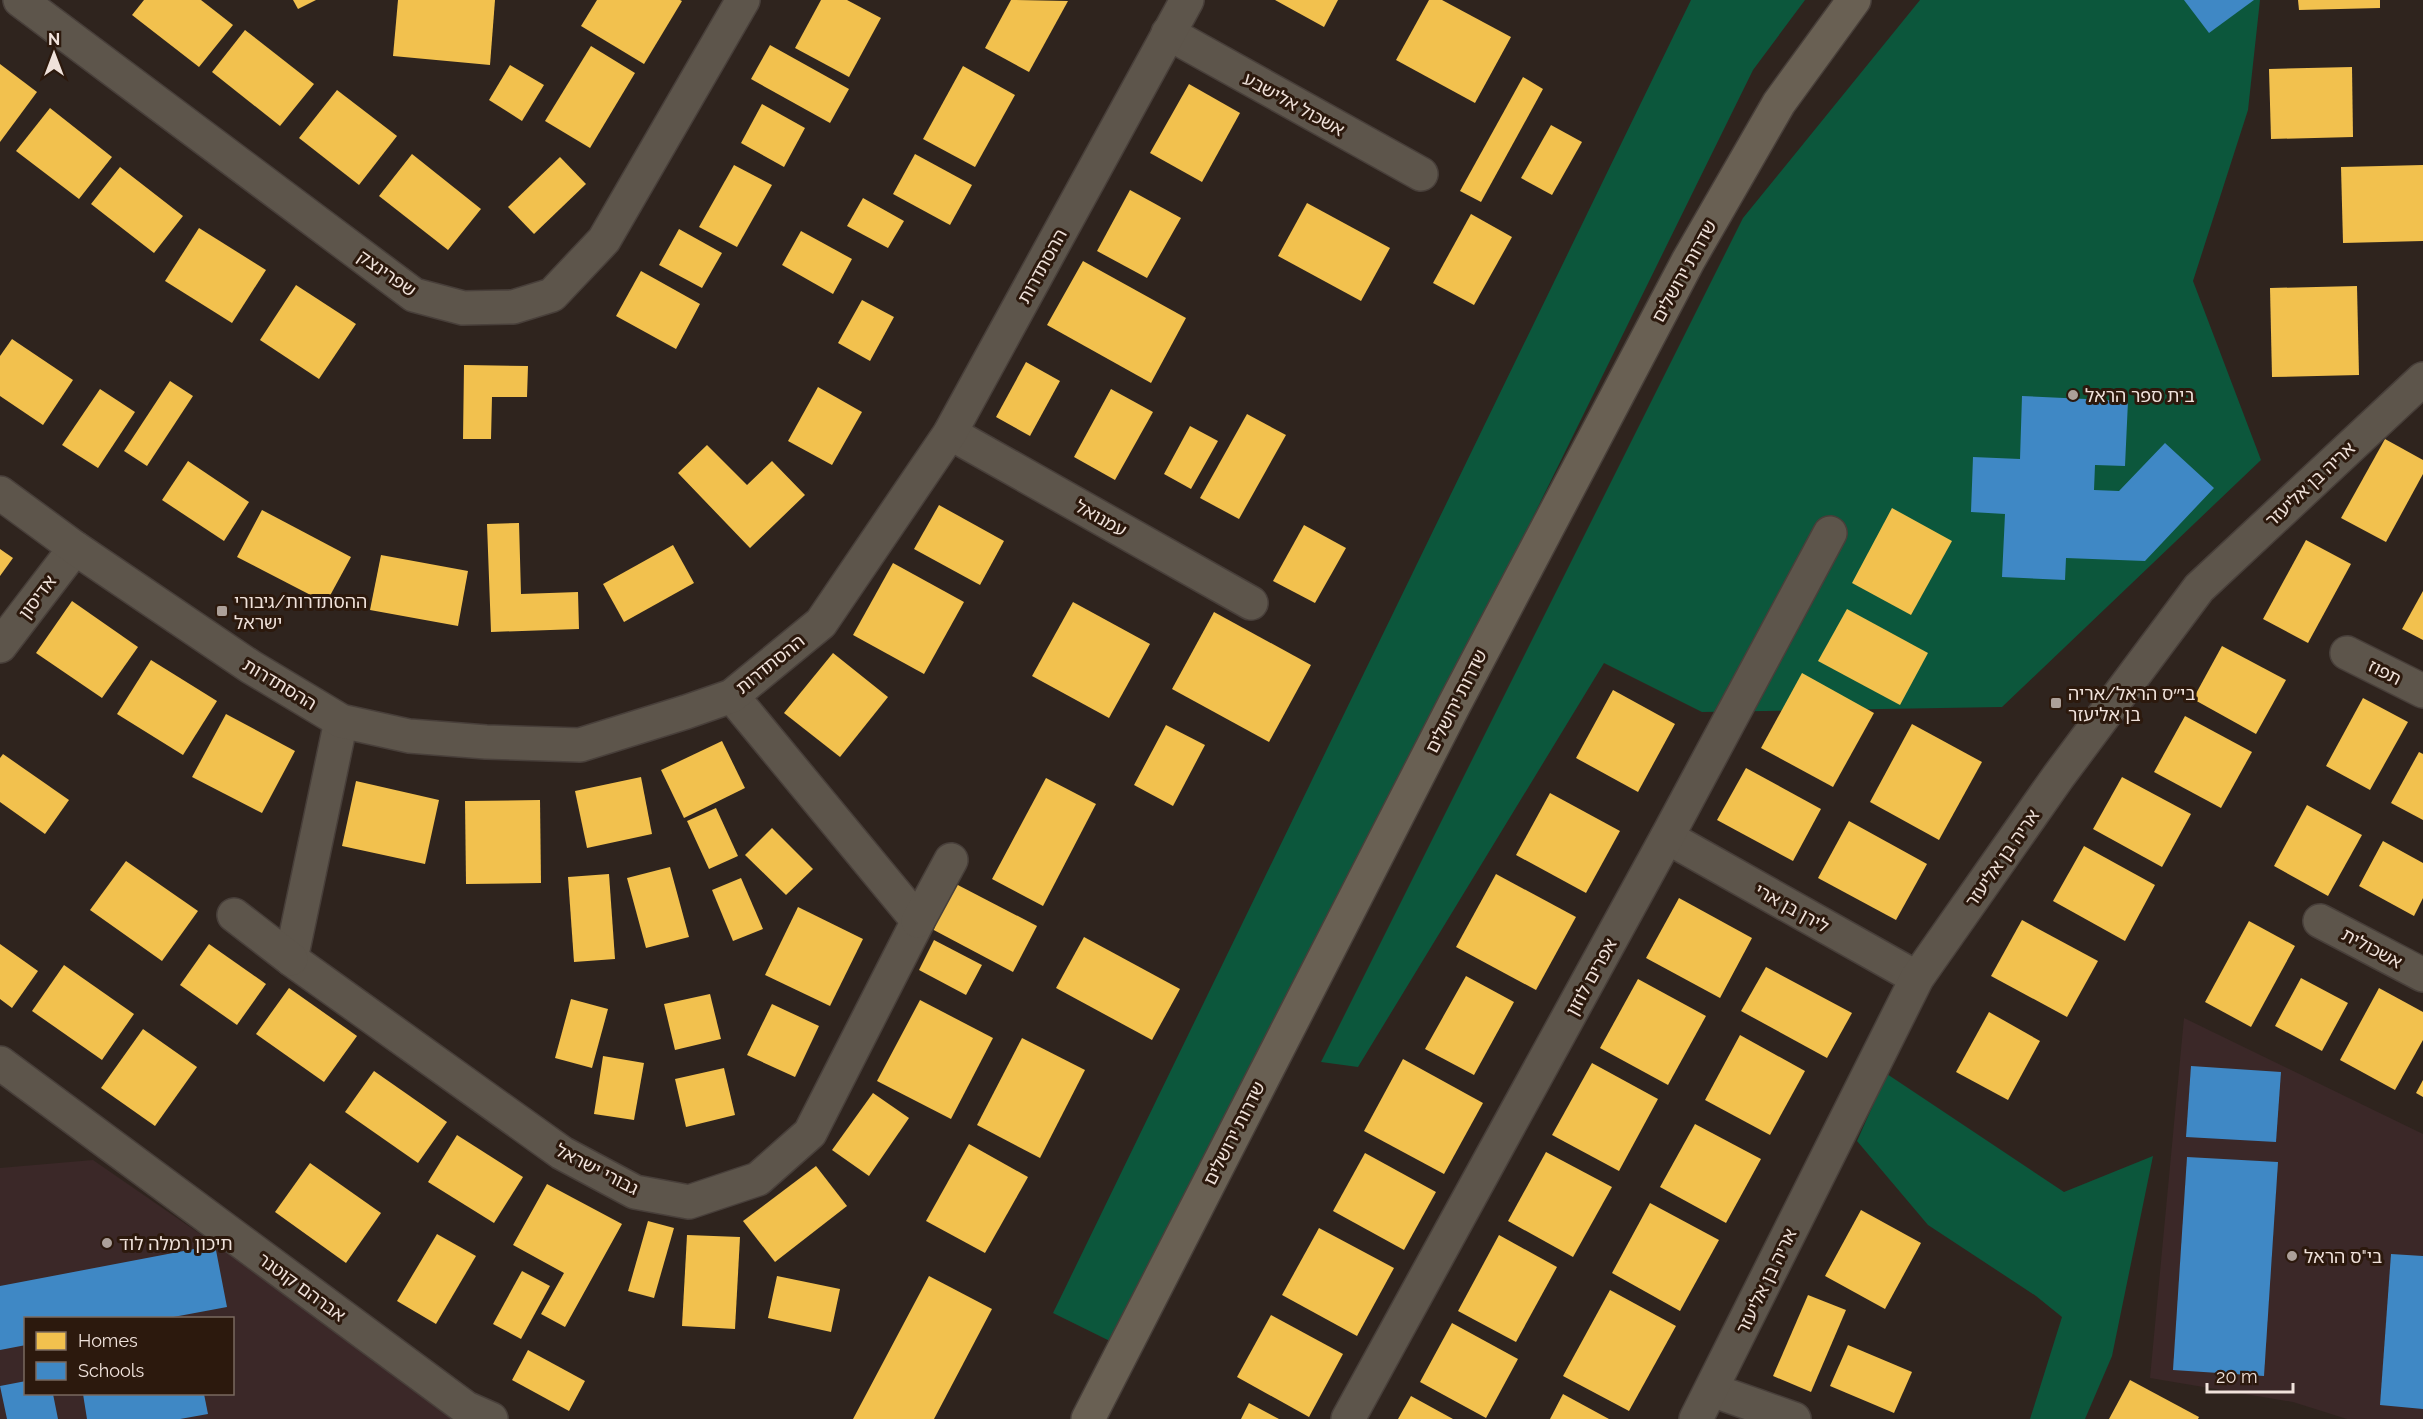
<svg xmlns="http://www.w3.org/2000/svg" width="2423" height="1419" font-family="Raleway,'Noto Sans Hebrew',sans-serif">
  <rect width="100%" height="100%" fill="#2f241e"/>
  <g fill="#3b2828" fill-rule="evenodd">
    <path d="M 2184,1018 L 2423,1134 L 2423,1419 L 2347,1419 L 2293,1402 L 2150,1378 Z"/>
    <path d="M 93,1160 L 468,1419 L 0,1419 L 0,1168 ZM 26,1318 L 232,1318 L 232,1394 L 26,1394 Z"/>
  </g>
  <g fill="#0c573c">
    <path d="M 1691,0 L 1805,0 L 1753,70 L 1124,1348 L 1053,1313 Z"/>
    <path d="M 1920,0 L 2260,0 L 2248,110 L 2193,281 L 2261,460 L 2002,707 L 1702,712 L 1604,663 L 1358,1067 L 1321,1062 L 1743,218 Z"/>
    <path d="M 1887,1074 L 2064,1192 L 2153,1156 L 2112,1356 L 2085,1419 L 2030,1419 L 2062,1317 L 2036,1296 L 1928,1225 L 1857,1141 Z"/>
  </g>
  <g fill="#f2c14e">
    <path d="M 144,0 L 201,0 L 233,25 L 199,67 L 132,15 Z"/>
    <path d="M 293,0 L 316,0 L 298,9 Z"/>
    <path d="M 398,0 L 495,0 L 490,65 L 393,56 Z"/>
    <path d="M 597,0 L 680,0 L 682,1 L 644,64 L 581,26 Z"/>
    <path d="M 821,0 L 847,0 L 881,18 L 849,77 L 795,48 Z"/>
    <path d="M 1011,0 L 1068,1 L 1029,72 L 985,48 Z"/>
    <path d="M 1275,0 L 1338,0 L 1324,27 Z"/>
    <path d="M 1429,0 L 1442,0 L 1511,37 L 1475,103 L 1396,60 Z"/>
    <path d="M 2298,0 L 2380,0 L 2380,8 L 2299,10 Z"/>
    <path d="M 245,30 L 314,84 L 280,126 L 212,72 Z"/>
    <path d="M 770,45 L 849,89 L 830,123 L 751,79 Z"/>
    <path d="M 591,46 L 635,73 L 590,148 L 545,121 Z"/>
    <path d="M 0,64 L 37,92 L 0,142 Z"/>
    <path d="M 510,65 L 544,85 L 522,121 L 489,100 Z"/>
    <path d="M 963,66 L 1015,95 L 975,167 L 923,139 Z"/>
    <path d="M 2352,67 L 2353,137 L 2271,139 L 2269,69 Z"/>
    <path d="M 1523,77 L 1543,89 L 1481,202 L 1460,191 Z"/>
    <path d="M 1189,84 L 1240,113 L 1202,182 L 1150,153 Z"/>
    <path d="M 337,90 L 397,136 L 359,185 L 299,138 Z"/>
    <path d="M 762,104 L 805,128 L 784,167 L 741,143 Z"/>
    <path d="M 50,108 L 112,157 L 79,199 L 16,151 Z"/>
    <path d="M 1551,125 L 1582,142 L 1552,195 L 1521,178 Z"/>
    <path d="M 412,154 L 481,209 L 448,250 L 379,196 Z"/>
    <path d="M 915,154 L 972,185 L 950,225 L 893,194 Z"/>
    <path d="M 560,157 L 586,184 L 534,234 L 508,207 Z"/>
    <path d="M 734,165 L 772,185 L 737,247 L 699,227 Z"/>
    <path d="M 2423,165 L 2423,241 L 2343,243 L 2341,167 Z"/>
    <path d="M 120,167 L 183,216 L 154,253 L 91,204 Z"/>
    <path d="M 1130,190 L 1181,218 L 1147,278 L 1097,251 Z"/>
    <path d="M 863,198 L 904,221 L 888,248 L 847,226 Z"/>
    <path d="M 1307,203 L 1390,248 L 1361,301 L 1278,256 Z"/>
    <path d="M 1471,214 L 1512,237 L 1474,305 L 1433,283 Z"/>
    <path d="M 199,228 L 266,270 L 232,323 L 165,281 Z"/>
    <path d="M 679,229 L 722,253 L 702,288 L 659,265 Z"/>
    <path d="M 801,231 L 852,259 L 833,294 L 782,265 Z"/>
    <path d="M 1083,261 L 1186,318 L 1151,383 L 1047,325 Z"/>
    <path d="M 641,271 L 700,304 L 676,349 L 616,316 Z"/>
    <path d="M 296,285 L 356,324 L 319,379 L 260,340 Z"/>
    <path d="M 2357,286 L 2359,375 L 2272,377 L 2270,288 Z"/>
    <path d="M 862,300 L 894,317 L 870,361 L 838,343 Z"/>
    <path d="M 12,339 L 73,380 L 43,425 L 0,396 L 0,356 Z"/>
    <path d="M 1026,362 L 1060,381 L 1030,436 L 996,417 Z"/>
    <path d="M 464,365 L 528,366 L 527,397 L 492,397 L 491,439 L 463,439 Z"/>
    <path d="M 170,381 L 193,396 L 147,466 L 124,451 Z"/>
    <path d="M 818,387 L 862,412 L 832,465 L 788,441 Z"/>
    <path d="M 100,389 L 135,412 L 98,468 L 62,445 Z"/>
    <path d="M 1111,389 L 1153,412 L 1115,480 L 1074,457 Z"/>
    <path d="M 1247,414 L 1286,435 L 1239,519 L 1200,498 Z"/>
    <path d="M 1190,426 L 1218,441 L 1191,489 L 1164,474 Z"/>
    <path d="M 2385,439 L 2423,460 L 2423,474 L 2386,542 L 2341,518 Z"/>
    <path d="M 707,445 L 747,485 L 772,461 L 805,495 L 750,548 L 678,473 Z"/>
    <path d="M 188,461 L 249,502 L 224,541 L 162,500 Z"/>
    <path d="M 939,505 L 1004,541 L 980,585 L 914,549 Z"/>
    <path d="M 1892,508 L 1952,541 L 1911,615 L 1852,583 Z"/>
    <path d="M 262,510 L 351,557 L 326,603 L 237,557 Z"/>
    <path d="M 519,523 L 521,594 L 578,592 L 579,629 L 491,632 L 487,524 Z"/>
    <path d="M 1304,525 L 1346,548 L 1315,603 L 1273,581 Z"/>
    <path d="M 2306,540 L 2351,564 L 2308,643 L 2263,619 Z"/>
    <path d="M 673,545 L 694,583 L 624,622 L 603,584 Z"/>
    <path d="M 0,549 L 13,558 L 0,576 Z"/>
    <path d="M 381,555 L 468,571 L 458,626 L 370,610 Z"/>
    <path d="M 893,563 L 964,602 L 924,674 L 853,635 Z"/>
    <path d="M 2423,591 L 2423,640 L 2402,629 Z"/>
    <path d="M 72,601 L 138,647 L 102,698 L 36,653 Z"/>
    <path d="M 1073,602 L 1150,644 L 1109,718 L 1032,676 Z"/>
    <path d="M 1847,609 L 1928,653 L 1900,705 L 1818,661 Z"/>
    <path d="M 1214,612 L 1311,665 L 1269,742 L 1172,689 Z"/>
    <path d="M 2222,646 L 2286,680 L 2256,734 L 2193,699 Z"/>
    <path d="M 833,653 L 888,697 L 840,757 L 784,713 Z"/>
    <path d="M 151,660 L 217,701 L 183,755 L 117,714 Z"/>
    <path d="M 1802,673 L 1874,713 L 1833,787 L 1761,748 Z"/>
    <path d="M 1613,690 L 1675,724 L 1638,792 L 1576,758 Z"/>
    <path d="M 2363,698 L 2408,722 L 2370,790 L 2326,766 Z"/>
    <path d="M 226,714 L 295,751 L 262,813 L 192,777 Z"/>
    <path d="M 2185,716 L 2252,752 L 2221,808 L 2154,772 Z"/>
    <path d="M 1912,724 L 1982,762 L 1939,840 L 1870,802 Z"/>
    <path d="M 1166,725 L 1205,745 L 1173,806 L 1134,785 Z"/>
    <path d="M 722,741 L 745,788 L 684,818 L 661,770 Z"/>
    <path d="M 2419,752 L 2423,754 L 2423,820 L 2391,803 Z"/>
    <path d="M 3,754 L 69,800 L 45,834 L 0,802 L 0,758 Z"/>
    <path d="M 1746,768 L 1821,809 L 1793,861 L 1717,820 Z"/>
    <path d="M 641,777 L 652,834 L 587,848 L 575,791 Z"/>
    <path d="M 2122,777 L 2191,814 L 2162,867 L 2093,829 Z"/>
    <path d="M 1046,778 L 1096,804 L 1043,906 L 992,879 Z"/>
    <path d="M 356,781 L 439,800 L 425,864 L 342,846 Z"/>
    <path d="M 1550,793 L 1620,831 L 1586,893 L 1516,855 Z"/>
    <path d="M 540,800 L 541,883 L 466,884 L 465,801 Z"/>
    <path d="M 2307,805 L 2362,835 L 2328,896 L 2274,866 Z"/>
    <path d="M 716,808 L 738,856 L 709,869 L 687,821 Z"/>
    <path d="M 1849,821 L 1927,864 L 1896,920 L 1818,878 Z"/>
    <path d="M 772,828 L 813,869 L 786,895 L 745,855 Z"/>
    <path d="M 2383,841 L 2423,863 L 2423,898 L 2414,916 L 2359,886 Z"/>
    <path d="M 2084,846 L 2155,885 L 2125,941 L 2053,901 Z"/>
    <path d="M 126,861 L 198,911 L 162,961 L 90,910 Z"/>
    <path d="M 670,867 L 689,937 L 646,948 L 627,878 Z"/>
    <path d="M 609,874 L 615,959 L 574,962 L 568,877 Z"/>
    <path d="M 1496,874 L 1576,917 L 1536,990 L 1456,947 Z"/>
    <path d="M 741,878 L 763,929 L 733,941 L 712,890 Z"/>
    <path d="M 954,883 L 1037,926 L 1013,972 L 930,928 Z"/>
    <path d="M 1679,898 L 1752,938 L 1720,998 L 1646,958 Z"/>
    <path d="M 798,907 L 863,939 L 830,1006 L 765,975 Z"/>
    <path d="M 2022,920 L 2098,961 L 2067,1017 L 1991,976 Z"/>
    <path d="M 2249,921 L 2295,946 L 2251,1027 L 2205,1002 Z"/>
    <path d="M 1084,937 L 1180,989 L 1152,1040 L 1056,988 Z"/>
    <path d="M 934,940 L 982,965 L 966,995 L 919,970 Z"/>
    <path d="M 0,944 L 38,971 L 12,1008 L 0,999 Z"/>
    <path d="M 209,944 L 266,984 L 237,1025 L 180,985 Z"/>
    <path d="M 64,965 L 134,1014 L 102,1060 L 32,1011 Z"/>
    <path d="M 1766,967 L 1852,1013 L 1827,1058 L 1741,1011 Z"/>
    <path d="M 1466,976 L 1514,1002 L 1474,1075 L 1425,1049 Z"/>
    <path d="M 2301,978 L 2348,1003 L 2322,1051 L 2275,1026 Z"/>
    <path d="M 1638,979 L 1706,1016 L 1668,1085 L 1600,1048 Z"/>
    <path d="M 289,988 L 357,1036 L 324,1082 L 256,1034 Z"/>
    <path d="M 2379,988 L 2423,1012 L 2423,1040 L 2395,1090 L 2340,1060 Z"/>
    <path d="M 710,994 L 721,1039 L 675,1050 L 664,1004 Z"/>
    <path d="M 571,999 L 608,1009 L 592,1068 L 555,1058 Z"/>
    <path d="M 920,1000 L 993,1038 L 951,1119 L 877,1081 Z"/>
    <path d="M 772,1004 L 819,1026 L 795,1077 L 747,1055 Z"/>
    <path d="M 1989,1012 L 2040,1041 L 2008,1100 L 1956,1072 Z"/>
    <path d="M 143,1029 L 197,1067 L 155,1126 L 101,1088 Z"/>
    <path d="M 1740,1035 L 1805,1071 L 1770,1135 L 1705,1100 Z"/>
    <path d="M 1022,1038 L 1085,1070 L 1040,1158 L 977,1125 Z"/>
    <path d="M 603,1056 L 644,1063 L 634,1120 L 594,1114 Z"/>
    <path d="M 1403,1059 L 1483,1103 L 1444,1174 L 1364,1131 Z"/>
    <path d="M 1592,1063 L 1658,1099 L 1619,1171 L 1552,1135 Z"/>
    <path d="M 724,1068 L 735,1115 L 686,1127 L 675,1079 Z"/>
    <path d="M 374,1071 L 447,1122 L 418,1163 L 345,1112 Z"/>
    <path d="M 2423,1080 L 2423,1097 L 2416,1093 Z"/>
    <path d="M 873,1093 L 909,1118 L 869,1176 L 832,1150 Z"/>
    <path d="M 1695,1124 L 1761,1159 L 1726,1223 L 1660,1187 Z"/>
    <path d="M 457,1135 L 523,1177 L 494,1223 L 428,1182 Z"/>
    <path d="M 969,1144 L 1028,1177 L 985,1253 L 926,1221 Z"/>
    <path d="M 1546,1152 L 1612,1187 L 1573,1257 L 1508,1221 Z"/>
    <path d="M 1365,1153 L 1436,1192 L 1404,1250 L 1333,1211 Z"/>
    <path d="M 310,1163 L 381,1213 L 346,1263 L 275,1212 Z"/>
    <path d="M 816,1166 L 847,1206 L 775,1262 L 743,1221 Z"/>
    <path d="M 547,1184 L 622,1224 L 565,1327 L 541,1314 L 564,1273 L 513,1245 Z"/>
    <path d="M 1650,1203 L 1719,1240 L 1680,1311 L 1612,1273 Z"/>
    <path d="M 1861,1210 L 1921,1243 L 1885,1309 L 1825,1276 Z"/>
    <path d="M 648,1221 L 674,1228 L 654,1298 L 628,1291 Z"/>
    <path d="M 1319,1228 L 1394,1268 L 1357,1336 L 1282,1295 Z"/>
    <path d="M 437,1234 L 476,1256 L 436,1324 L 397,1301 Z"/>
    <path d="M 687,1235 L 740,1237 L 735,1329 L 682,1326 Z"/>
    <path d="M 1499,1235 L 1557,1267 L 1516,1342 L 1458,1311 Z"/>
    <path d="M 522,1271 L 550,1286 L 521,1339 L 493,1324 Z"/>
    <path d="M 777,1276 L 840,1289 L 831,1332 L 768,1318 Z"/>
    <path d="M 929,1276 L 992,1309 L 934,1419 L 853,1419 Z"/>
    <path d="M 1610,1290 L 1676,1326 L 1629,1411 L 1563,1376 Z"/>
    <path d="M 1808,1295 L 1846,1310 L 1811,1392 L 1773,1376 Z"/>
    <path d="M 1271,1315 L 1343,1354 L 1309,1417 L 1237,1377 Z"/>
    <path d="M 1452,1323 L 1518,1359 L 1486,1418 L 1420,1382 Z"/>
    <path d="M 1848,1345 L 1912,1372 L 1894,1413 L 1830,1386 Z"/>
    <path d="M 528,1350 L 585,1381 L 569,1411 L 512,1380 Z"/>
    <path d="M 2130,1380 L 2199,1417 L 2198,1419 L 2109,1419 Z"/>
    <path d="M 1563,1394 L 1609,1419 L 1550,1419 Z"/>
    <path d="M 1411,1396 L 1453,1419 L 1398,1419 Z"/>
    <path d="M 1249,1403 L 1279,1419 L 1241,1419 Z"/>
  </g>
  <g fill="#3f88c5">
    <path d="M 2184,0 L 2254,0 L 2209,33 Z"/>
    <path d="M 2022,396 L 2128,401 L 2125,466 L 2095,465 L 2094,490 L 2119,491 L 2165,443 L 2214,488 L 2145,561 L 2066,558 L 2065,580 L 2002,577 L 2005,514 L 1971,512 L 1973,457 L 2020,459 Z"/>
    <path d="M 2191,1066 L 2281,1072 L 2276,1142 L 2186,1137 Z"/>
    <path d="M 2187,1157 L 2278,1162 L 2264,1376 L 2173,1370 Z"/>
    <path d="M 215,1245 L 227,1307 L 168,1318 L 26,1318 L 26,1345 L 0,1350 L 0,1286 Z"/>
    <path d="M 2391,1254 L 2423,1256 L 2423,1409 L 2380,1405 Z"/>
    <path d="M 26,1381 L 26,1394 L 53,1394 L 58,1419 L 7,1419 L 0,1386 Z"/>
    <path d="M 83,1394 L 204,1394 L 208,1414 L 180,1419 L 87,1419 Z"/>
  </g>
  <g fill="none" stroke-linecap="round" stroke-linejoin="round">
    <defs>
      <g id="minor">
        <path d="M 20,0 L 414,295 L 463,308 L 513,307 L 552,295 L 604,240 L 743,0"/>
        <path d="M 1168,33 L 1421,174"/>
        <path d="M 950,433 L 1251,603"/>
        <path d="M 0,646 L 75,548"/>
        <path d="M 2347,653 L 2423,691"/>
        <path d="M 341,721 L 291,959 L 562,1153 L 635,1192 L 689,1202 L 758,1179 L 810,1133 L 918,921 L 732,696"/>
        <path d="M 1667,837 L 1917,978"/>
        <path d="M 234,915 L 291,959"/>
        <path d="M 918,921 L 951,860"/>
        <path d="M 2320,921 L 2423,975"/>
        <path d="M 0,1063 L 466,1408 L 491,1419"/>
        <path d="M 1712,1390 L 1794,1419"/>
        <path d="M 1348,1419 L 1667,837 L 1830,533"/>
      </g>
      <g id="tertiary">
        <path d="M 0,493 L 75,548 L 251,667 L 341,721 L 409,736 L 486,742 L 580,745 L 686,712 L 732,696 L 821,623 L 950,433 L 1187,0"/>
        <path d="M 1696,1419 L 1917,978 L 2058,777 L 2199,588 L 2423,379"/>
      </g>
      <path id="secondary" d="M 1088,1419 L 1454,705 L 1688,261 L 1779,103 L 1854,0"/>
    </defs>
    <use href="#minor" stroke="#483f3a" stroke-width="36"/>
    <use href="#tertiary" stroke="#483f3a" stroke-width="36"/>
    <use href="#secondary" stroke="#483f3a" stroke-width="36"/>
    <use href="#minor" stroke="#5d554b" stroke-width="33"/>
    <use href="#tertiary" stroke="#5d554b" stroke-width="33"/>
    <use href="#secondary" stroke="#696053" stroke-width="33"/>
  </g>
  <g fill="#aca099" stroke="#2c190d" stroke-width="2">
    <circle cx="2073" cy="395" r="6"/>
    <rect x="216" y="605" width="12" height="12" rx="3"/>
    <rect x="2050" y="697" width="12" height="12" rx="3"/>
    <circle cx="107" cy="1243" r="6"/>
    <circle cx="2292" cy="1256" r="6"/>
  </g>
  <g text-anchor="middle" dominant-baseline="central" stroke-width="6" stroke-linejoin="round" paint-order="stroke">
    <g font-size="18" fill="#f0e2db" stroke="#2c190d">
      <text transform="translate(1294 104) rotate(29)">אשכול אלישבע</text>
      <text transform="translate(1042 266) rotate(-61)">ההסתדרות</text>
      <text transform="translate(1684 271) rotate(-61)">שדרות ירושלים</text>
      <text transform="translate(387 273) rotate(35)">שפרינצק</text>
      <text transform="translate(2310 484) rotate(-43)">אריה בן אליעזר</text>
      <text transform="translate(1101 518) rotate(29)">עמנואל</text>
      <text transform="translate(37 597) rotate(-53)">אדיסון</text>
      <text transform="translate(770 664) rotate(-39)">ההסתדרות</text>
      <text transform="translate(2385 672) rotate(27)">תפוז</text>
      <text transform="translate(280 684) rotate(31)">ההסתדרות</text>
      <text transform="translate(1456 701) rotate(-63)">שדרות ירושלים</text>
      <text transform="translate(2002 858) rotate(-55)">אריה בן אליעזר</text>
      <text transform="translate(1792 908) rotate(29)">לירן בן ארי</text>
      <text transform="translate(2372 948) rotate(28)">אשכולית</text>
      <text transform="translate(1591 977) rotate(-61)">אפרים לוזון</text>
      <text transform="translate(1234 1133) rotate(-63)">שדרות ירושלים</text>
      <text transform="translate(597 1169) rotate(27)">גבורי ישראל</text>
      <text transform="translate(1766 1281) rotate(-64)">אריה בן אליעזר</text>
      <text transform="translate(302 1287) rotate(36)">אברהם קוטנר</text>
    </g>
    <g font-size="18" fill="#f0e2db" stroke="#2c190d" text-anchor="start">
      <text x="2085" y="395">בית ספר הראל</text>
      <text x="234" y="601">ההסתדרות/גיבורי<tspan x="234" dy="21">ישראל</tspan></text>
      <text x="2068" y="693">בי״ס הראל/אריה<tspan x="2068" dy="21">בן אליעזר</tspan></text>
      <text x="119" y="1243">תיכון רמלה לוד</text>
      <text x="2304" y="1256">בי"ס הראל</text>
    </g>
  </g>
  <rect x="24" y="1317" width="210" height="78" fill="#2c190d" stroke="#7a695f" stroke-width="1.5"/>
  <rect x="36" y="1332" width="30" height="18" fill="#f2c14e" stroke="#7a695f" stroke-width="1.5"/>
  <text x="78" y="1347" font-size="18" fill="#f0e2db">Homes</text>
  <rect x="36" y="1362" width="30" height="18" fill="#3f88c5" stroke="#7a695f" stroke-width="1.5"/>
  <text x="78" y="1377" font-size="18" fill="#f0e2db">Schools</text>
  <g transform="translate(54 54)" stroke="#2c190d" stroke-width="4.5" paint-order="stroke">
  <path d="M0-4.5L10 22L0 15L-10 22Z" fill="#f0e2db"/>
  <text y="-9" font-size="16" font-weight="bold" text-anchor="middle" fill="#f0e2db">N</text>
  </g>
  <path d="M2207 1383v9h86v-9" fill="none" stroke="#f0e2db" stroke-width="3"/>
  <text x="2216" y="1383" font-size="18" fill="#f0e2db" stroke="#2c190d" stroke-width="4.5" paint-order="stroke">20 m</text>
</svg>
